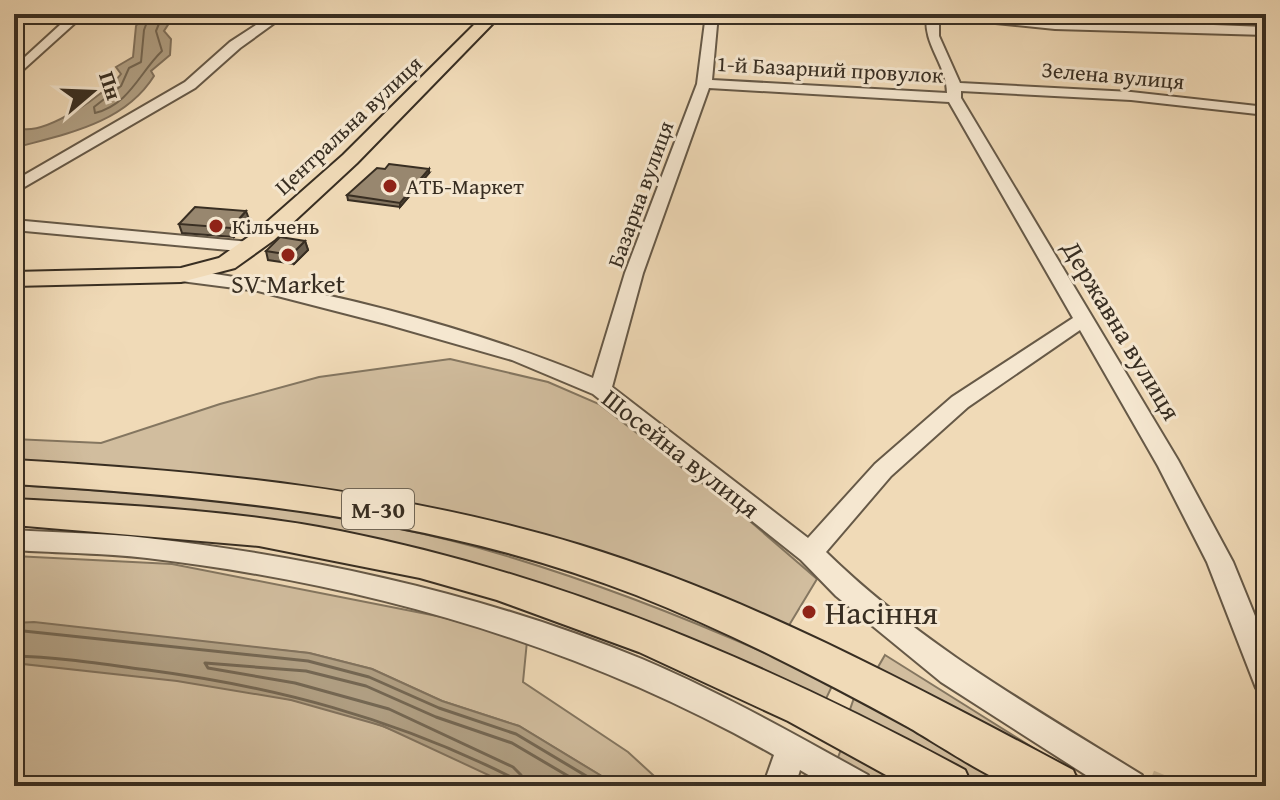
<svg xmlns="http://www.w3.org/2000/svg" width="1280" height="800" font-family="'Gentium Book Plus',serif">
  <rect width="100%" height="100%" fill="#f0dab7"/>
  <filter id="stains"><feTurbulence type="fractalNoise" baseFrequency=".0025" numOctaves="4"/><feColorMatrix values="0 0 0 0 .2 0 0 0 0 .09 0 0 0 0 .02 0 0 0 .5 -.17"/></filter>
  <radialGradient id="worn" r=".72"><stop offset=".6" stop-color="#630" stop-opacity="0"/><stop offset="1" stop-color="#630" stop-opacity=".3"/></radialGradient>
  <g fill="#d1bd9e" stroke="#847660" stroke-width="2">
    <path d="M 450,359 L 548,382 L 599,404 L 737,510 L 817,579 L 788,627 L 580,549 L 14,464 L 14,439 L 101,443 L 220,404 L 319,377 Z"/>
    <path d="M 14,485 C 177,495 343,507 500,554 C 614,588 725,633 833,684 L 823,705 L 509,577 L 14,506 Z"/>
    <path d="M 14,556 L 172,564 L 442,617 L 527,641 L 523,682 L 628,752 L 665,786 L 618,786 L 519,726 L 442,701 L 372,669 L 309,653 L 14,623 Z"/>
    <path d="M 885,655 L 1094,786 L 1072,786 L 874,674 Z"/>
    <path d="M 14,663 C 127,671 280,687 385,727 C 429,743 470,765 512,786 L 14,786 Z"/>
    <path d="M 854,698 L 1018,786 L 969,786 L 847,718 Z"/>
    <path d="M 842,747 L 909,786 L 881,786 L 837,760 Z"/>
  </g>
  <g fill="#b1a084" stroke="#81725d" stroke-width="2">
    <path d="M 144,14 L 175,14 L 164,31 L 171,39 L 170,55 L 151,71 L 154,76 C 124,124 65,134 14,148 L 14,135 L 22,129 C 48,133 105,95 121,74 L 116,67 L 133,57 L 136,26 Z"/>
    <path d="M 34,622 L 309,653 L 372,669 L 442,701 L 519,726 L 618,786 L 512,786 L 383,726 L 291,700 L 177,681 L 14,663 L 14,623 Z"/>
  </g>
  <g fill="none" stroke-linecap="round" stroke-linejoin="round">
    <path stroke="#746753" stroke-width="2" d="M 150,14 L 144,30 L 141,62 L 129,68 L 121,86 L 94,107 L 95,113 C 130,104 139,73 162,51 L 156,31 L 163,14"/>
    <g stroke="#746753" stroke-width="3">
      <path d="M 14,630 L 308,661 L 369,677 L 439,708 L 516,734 L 603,786"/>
      <path d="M 14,656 C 59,657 103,664 148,670 C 276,687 393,718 509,776 L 513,786"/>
      <path d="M 523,786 L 521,775 L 513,767 L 389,709 L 295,683 L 208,668 L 205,663 L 306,671 L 366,686 L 436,717 L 512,743 L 585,786"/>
    </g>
    <path stroke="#cbb899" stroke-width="28" stroke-dasharray="28 14" stroke-linecap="butt" d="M 1163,786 L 1167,776"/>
    <defs>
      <g id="minor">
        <path d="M 72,14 L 85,14 L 14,78 L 14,67 Z"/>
        <path d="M 273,14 L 287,14 L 240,48 L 195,88 L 14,193 L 14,181 L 185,82 L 230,42 Z"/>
        <path d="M 706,14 L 718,14 L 712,80 L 947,93 C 947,64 922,44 927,14 L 1266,27 L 1266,35 L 1055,29 L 945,18 L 939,14 L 939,36 L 960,83 L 1131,92 L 1266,107 L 1266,115 L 1131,100 L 961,91 L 961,98 L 1178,460 L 1233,562 L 1266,643 L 1266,692 L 1256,688 L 1207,562 L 1158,466 L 1080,330 L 968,407 L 891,476 L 826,552 C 919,643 1032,707 1142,775 L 1147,786 L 1103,786 L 941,682 L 836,596 L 801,560 L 593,394 L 512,360 L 386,324 L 258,291 L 181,281 L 172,275 L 181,269 C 317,287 467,326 593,378 L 625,273 L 697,84 ZM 709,88 L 949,102 L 1073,318 L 952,397 L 875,464 L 808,538 L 612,387 L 643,273 Z"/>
        <path d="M 14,220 L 250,242 L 259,247 L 250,252 L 14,230 Z"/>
        <path d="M 14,530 C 58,533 103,533 147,538 C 314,557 486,595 642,659 C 720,692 794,734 868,775 L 873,786 L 827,786 L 800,770 L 795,786 L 763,786 L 774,755 C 581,645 367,584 147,558 C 103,553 58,553 14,550 Z"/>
      </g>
      <path id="major" d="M 485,14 L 502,14 L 357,163 L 274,240 L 235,268 L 181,282 L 14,286 L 14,272 L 181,268 L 219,258 L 258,230 L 343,155 Z"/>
      <g id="highway">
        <path d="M 14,460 C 205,471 396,489 580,545 C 753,598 914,686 1073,770 L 1080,786 C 1060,786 1034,790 1014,786 C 993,781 931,740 908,727 C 820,679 730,632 636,595 C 438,518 225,497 14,484 Z"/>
        <path d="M 14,499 C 123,505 233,510 340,531 C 561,575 767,663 965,770 L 972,786 L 906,786 L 788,721 L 639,652 L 497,600 L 420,578 L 259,546 L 14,525 Z"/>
      </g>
    </defs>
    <use href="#minor" stroke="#665947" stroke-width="4"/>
    <use href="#major" stroke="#382e22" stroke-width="4"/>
    <use href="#highway" stroke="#382e22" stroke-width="4"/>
    <use href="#minor" fill="#f5e7d0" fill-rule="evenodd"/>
    <use href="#major" fill="#f0dab7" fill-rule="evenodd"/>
    <use href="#highway" fill="#f0dab7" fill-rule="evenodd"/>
  </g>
  <g fill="#83745f" stroke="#382e22" stroke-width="2">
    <path d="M 429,173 L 400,207 L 348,200 L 347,195 Z"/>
    <path d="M 249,219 L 234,237 L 182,233 L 179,224 Z"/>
    <path d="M 305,241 L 308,250 L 294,264 L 268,260 L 266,251 Z"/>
  </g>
  <g fill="#6a5e4e" stroke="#382e22" stroke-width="2">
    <path d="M 429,169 L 429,173 L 400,207 L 400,203 Z"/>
    <path d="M 246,211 L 249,219 L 234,237 L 231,228 Z"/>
    <path d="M 305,241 L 308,250 L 294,264 L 291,255 Z"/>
  </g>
  <g fill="#98876f" stroke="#382e22" stroke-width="2">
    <path d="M 389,164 L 429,169 L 400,203 L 347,195 L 377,168 L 385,169 Z"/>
    <path d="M 195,207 L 246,211 L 231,228 L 179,224 Z"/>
    <path d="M 280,237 L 305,241 L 291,255 L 266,251 Z"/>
  </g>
  <g fill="#8f2418" stroke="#f5e7d0" stroke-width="3">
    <circle cx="390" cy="186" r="8"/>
    <circle cx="216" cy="226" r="8"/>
    <circle cx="288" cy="255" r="8"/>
    <circle cx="809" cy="612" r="8"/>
  </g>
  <g text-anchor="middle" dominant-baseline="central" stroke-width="6" stroke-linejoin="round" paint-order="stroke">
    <g font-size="22" fill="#382e22" stroke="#f5e7d0">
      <text transform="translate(830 69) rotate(3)">1-й Базарний провулок</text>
      <text transform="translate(1113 75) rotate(5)">Зелена вулиця</text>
      <text transform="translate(348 125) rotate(-43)">Центральна вулиця</text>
      <text transform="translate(640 194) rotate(-70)">Базарна вулиця</text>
    </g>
    <g font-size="22" fill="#382e22" stroke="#f5e7d0" text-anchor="start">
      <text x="406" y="186">АТБ-Маркет</text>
      <text x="232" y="226">Кільчень</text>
    </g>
    <rect fill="#f5e7d0" stroke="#716656" stroke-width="2" x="342" y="489" width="72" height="40" rx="6"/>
    <g font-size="24" font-weight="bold" fill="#382e22">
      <text x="378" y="509">М-30</text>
    </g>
    <g font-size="26" fill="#382e22" stroke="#f5e7d0">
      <text x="288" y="283">SV Market</text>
    </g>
    <g font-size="26" fill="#382e22" stroke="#f5e7d0">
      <text transform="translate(1122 330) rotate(59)">Державна вулиця</text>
      <text transform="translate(681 453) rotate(38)">Шосейна вулиця</text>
    </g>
    <g font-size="32" fill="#382e22" stroke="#f5e7d0" text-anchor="start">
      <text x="825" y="612">Насіння</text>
    </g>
  </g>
  <rect width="1280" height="800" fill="none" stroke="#f0dab7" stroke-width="48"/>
  <rect x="16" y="16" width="1248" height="768" fill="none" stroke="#382e22" stroke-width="4"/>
  <rect x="24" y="24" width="1232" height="752" fill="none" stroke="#382e22" stroke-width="2"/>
  <g transform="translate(92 92) rotate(71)" stroke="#f5e7d0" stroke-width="6" paint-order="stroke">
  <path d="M0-6L14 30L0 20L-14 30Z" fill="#382e22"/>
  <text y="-12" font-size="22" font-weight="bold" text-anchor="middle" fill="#382e22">Пн</text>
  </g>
  <rect width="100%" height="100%" filter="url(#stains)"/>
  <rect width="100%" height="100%" fill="url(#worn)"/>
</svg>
